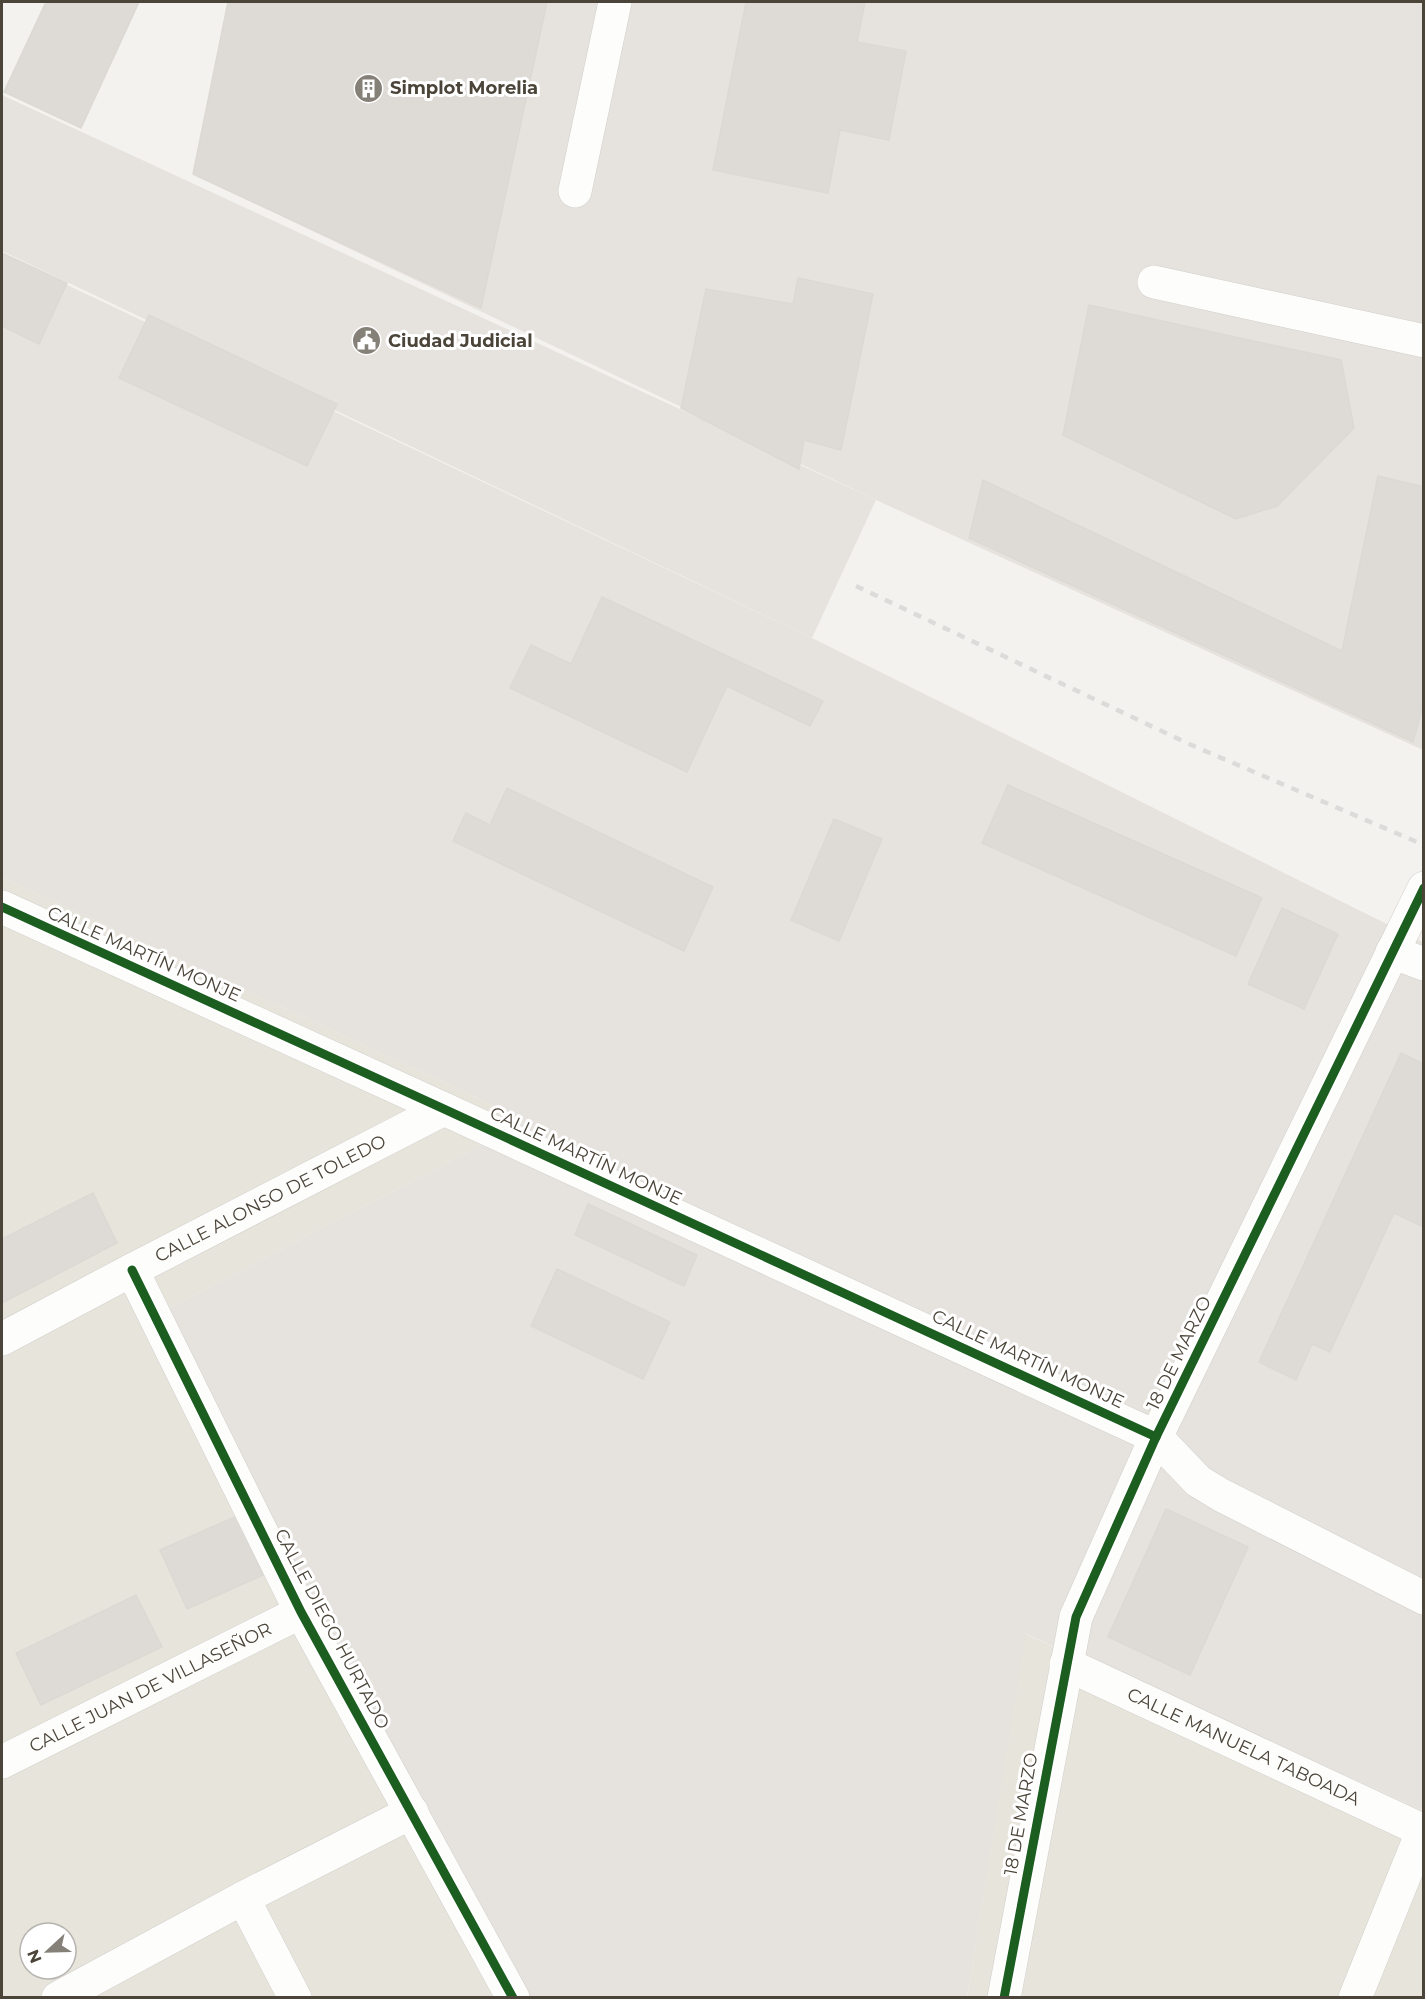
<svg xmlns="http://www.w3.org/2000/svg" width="1425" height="1999" font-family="Montserrat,sans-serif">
  <rect width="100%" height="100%" fill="#f4f2ee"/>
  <g fill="#e7e4dc" fill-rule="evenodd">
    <path d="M 2,877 L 528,1121 L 154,1316 L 493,1997 L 2,1998 ZM 30,1933 L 66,1933 L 66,1969 L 30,1969 Z"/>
    <path d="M 1025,1634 L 1423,1810 L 1423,1997 L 967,1998 Z"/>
  </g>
  <g fill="#e6e2de">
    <path d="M 228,2 L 1423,2 L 1423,750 L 876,500 L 193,174 Z"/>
    <path d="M 2,254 L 812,638 L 1423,942 L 1423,1810 L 1026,1634 L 967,1997 L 493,1997 L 154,1316 L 528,1121 L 2,877 Z"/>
  </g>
  <g fill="#e6e3df">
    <path d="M 2,95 L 876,500 L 812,638 L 2,251 Z"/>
    <path d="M 1394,1213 L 1423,1227 L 1423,1550 L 1275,1474 Z"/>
  </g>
  <g fill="#dedbd6" stroke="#dcd9d4" stroke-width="1.5">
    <path d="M 46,2 L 139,2 L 81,128 L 4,92 Z"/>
    <path d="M 228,2 L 547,2 L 481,308 L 193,174 Z"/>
    <path d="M 746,2 L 865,2 L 857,42 L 906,51 L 889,140 L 840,130 L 828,193 L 713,170 Z"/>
    <path d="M 2,253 L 67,283 L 39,344 L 2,326 Z"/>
    <path d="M 798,278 L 873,294 L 841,450 L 804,440 L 799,469 L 681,408 L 706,289 L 793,304 Z"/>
    <path d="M 1089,305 L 1341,360 L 1354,428 L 1277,506 L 1236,519 L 1063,435 Z"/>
    <path d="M 149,315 L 337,404 L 307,466 L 119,378 Z"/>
    <path d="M 1378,476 L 1424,487 L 1424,701 L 1413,742 L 969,538 L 983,480 L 1342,651 Z"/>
    <path d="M 602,597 L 823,701 L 810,726 L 727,686 L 687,772 L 510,688 L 531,645 L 571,664 Z"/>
    <path d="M 1008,785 L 1262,898 L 1236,956 L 982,843 Z"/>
    <path d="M 507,788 L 713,887 L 684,951 L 453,841 L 466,813 L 490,825 Z"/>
    <path d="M 834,819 L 882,839 L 839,941 L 791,920 Z"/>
    <path d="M 1282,908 L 1338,934 L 1304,1009 L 1248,984 Z"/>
    <path d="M 1401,1053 L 1424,1064 L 1424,1227 L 1394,1213 L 1330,1352 L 1312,1344 L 1296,1380 L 1259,1362 Z"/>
    <path d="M 93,1193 L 117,1243 L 2,1303 L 2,1239 Z"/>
    <path d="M 588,1204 L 697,1255 L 684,1286 L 575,1235 Z"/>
    <path d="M 557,1269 L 670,1322 L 643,1379 L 531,1326 Z"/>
    <path d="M 1166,1509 L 1248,1547 L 1190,1675 L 1108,1637 Z"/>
    <path d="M 237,1516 L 263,1575 L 187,1609 L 160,1550 Z"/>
    <path d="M 136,1595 L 162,1647 L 41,1705 L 16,1653 Z"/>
  </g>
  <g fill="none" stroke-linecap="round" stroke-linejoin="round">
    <defs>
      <g id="minor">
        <path d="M 575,191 L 615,2"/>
        <path d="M 1154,282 L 1424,341"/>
        <path d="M 2,907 L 444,1109 L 1156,1437 L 1198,1481 L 1221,1495 L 1424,1598"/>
        <path d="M 1392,952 L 1424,964"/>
        <path d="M 132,1270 L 301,1612 L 513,1998"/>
        <path id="s1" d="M 2,1339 L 132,1270 L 444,1109"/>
        <path id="s2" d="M 1066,1664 L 1424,1831"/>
        <path id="s3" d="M 2,1762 L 301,1612"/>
        <path d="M 243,1898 L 295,1998"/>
        <path d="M 58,1998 L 243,1898 L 412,1812"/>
        <path d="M 1004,1998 L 1076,1617 L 1156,1437 L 1424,888"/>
        <path d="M 1355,1998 L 1423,1830"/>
      </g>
    </defs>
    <use href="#minor" stroke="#d2d0cb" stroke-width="34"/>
    <use href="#minor" stroke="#fdfdfc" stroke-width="33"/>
    <path stroke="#dbdbda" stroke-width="4.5" stroke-dasharray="8 8" stroke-linecap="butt" d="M 856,586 L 1189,744 L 1424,845"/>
    <defs>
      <g id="cycleway">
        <path d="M 2,907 L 444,1109 L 1156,1437"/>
        <path d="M 132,1270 L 301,1612 L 513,1998"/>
        <path d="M 1004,1998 L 1076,1617 L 1156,1437 L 1424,888"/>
      </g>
    </defs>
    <use href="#cycleway" stroke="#fff" stroke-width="13"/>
    <use href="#cycleway" stroke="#1b5e20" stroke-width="9"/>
  </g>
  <defs>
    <symbol id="building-disc" viewBox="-11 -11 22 22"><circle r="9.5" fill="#868178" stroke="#fff"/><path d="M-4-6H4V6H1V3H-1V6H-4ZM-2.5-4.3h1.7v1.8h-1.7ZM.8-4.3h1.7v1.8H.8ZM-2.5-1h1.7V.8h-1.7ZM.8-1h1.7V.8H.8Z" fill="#fff"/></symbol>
    <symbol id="civic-disc" viewBox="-11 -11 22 22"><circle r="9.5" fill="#868178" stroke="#fff"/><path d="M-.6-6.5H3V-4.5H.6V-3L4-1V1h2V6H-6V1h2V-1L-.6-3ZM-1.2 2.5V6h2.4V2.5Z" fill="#fff"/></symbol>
  </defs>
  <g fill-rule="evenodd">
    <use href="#building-disc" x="352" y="72" width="33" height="33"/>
    <use href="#civic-disc" x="350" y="324" width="33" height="33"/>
  </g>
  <g text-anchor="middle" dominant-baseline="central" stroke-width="6" stroke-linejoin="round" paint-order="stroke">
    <g font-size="18" font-weight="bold" fill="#4b4439" stroke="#fff" text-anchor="start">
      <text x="390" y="88">Simplot Morelia</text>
      <text x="388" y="341">Ciudad Judicial</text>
    </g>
    <g font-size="18" fill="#4b4439" stroke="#fff">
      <text transform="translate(144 954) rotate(24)">CALLE MARTÍN MONJE</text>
      <text transform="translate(586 1156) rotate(25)">CALLE MARTÍN MONJE</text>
      <text stroke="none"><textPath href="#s1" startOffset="303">CALLE ALONSO DE TOLEDO</textPath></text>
      <text transform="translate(1179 1353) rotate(-64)">18 DE MARZO</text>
      <text transform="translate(1028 1359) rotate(25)">CALLE MARTÍN MONJE</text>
      <text transform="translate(332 1629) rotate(62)">CALLE DIEGO HURTADO</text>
      <text stroke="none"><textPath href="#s3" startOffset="166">CALLE JUAN DE VILLASEÑOR</textPath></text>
      <text stroke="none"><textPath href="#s2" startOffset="196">CALLE MANUELA TABOADA</textPath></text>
      <text transform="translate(1021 1814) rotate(-80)">18 DE MARZO</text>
    </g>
  </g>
  <rect width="1425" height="1999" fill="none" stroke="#4b4439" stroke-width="6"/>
  <g transform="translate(48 1951) rotate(248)"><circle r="28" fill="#ffffff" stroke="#b7b4b0" stroke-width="1.5"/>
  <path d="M0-4.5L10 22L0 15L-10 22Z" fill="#868178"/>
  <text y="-9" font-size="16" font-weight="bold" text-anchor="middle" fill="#4b4439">N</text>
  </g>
</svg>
